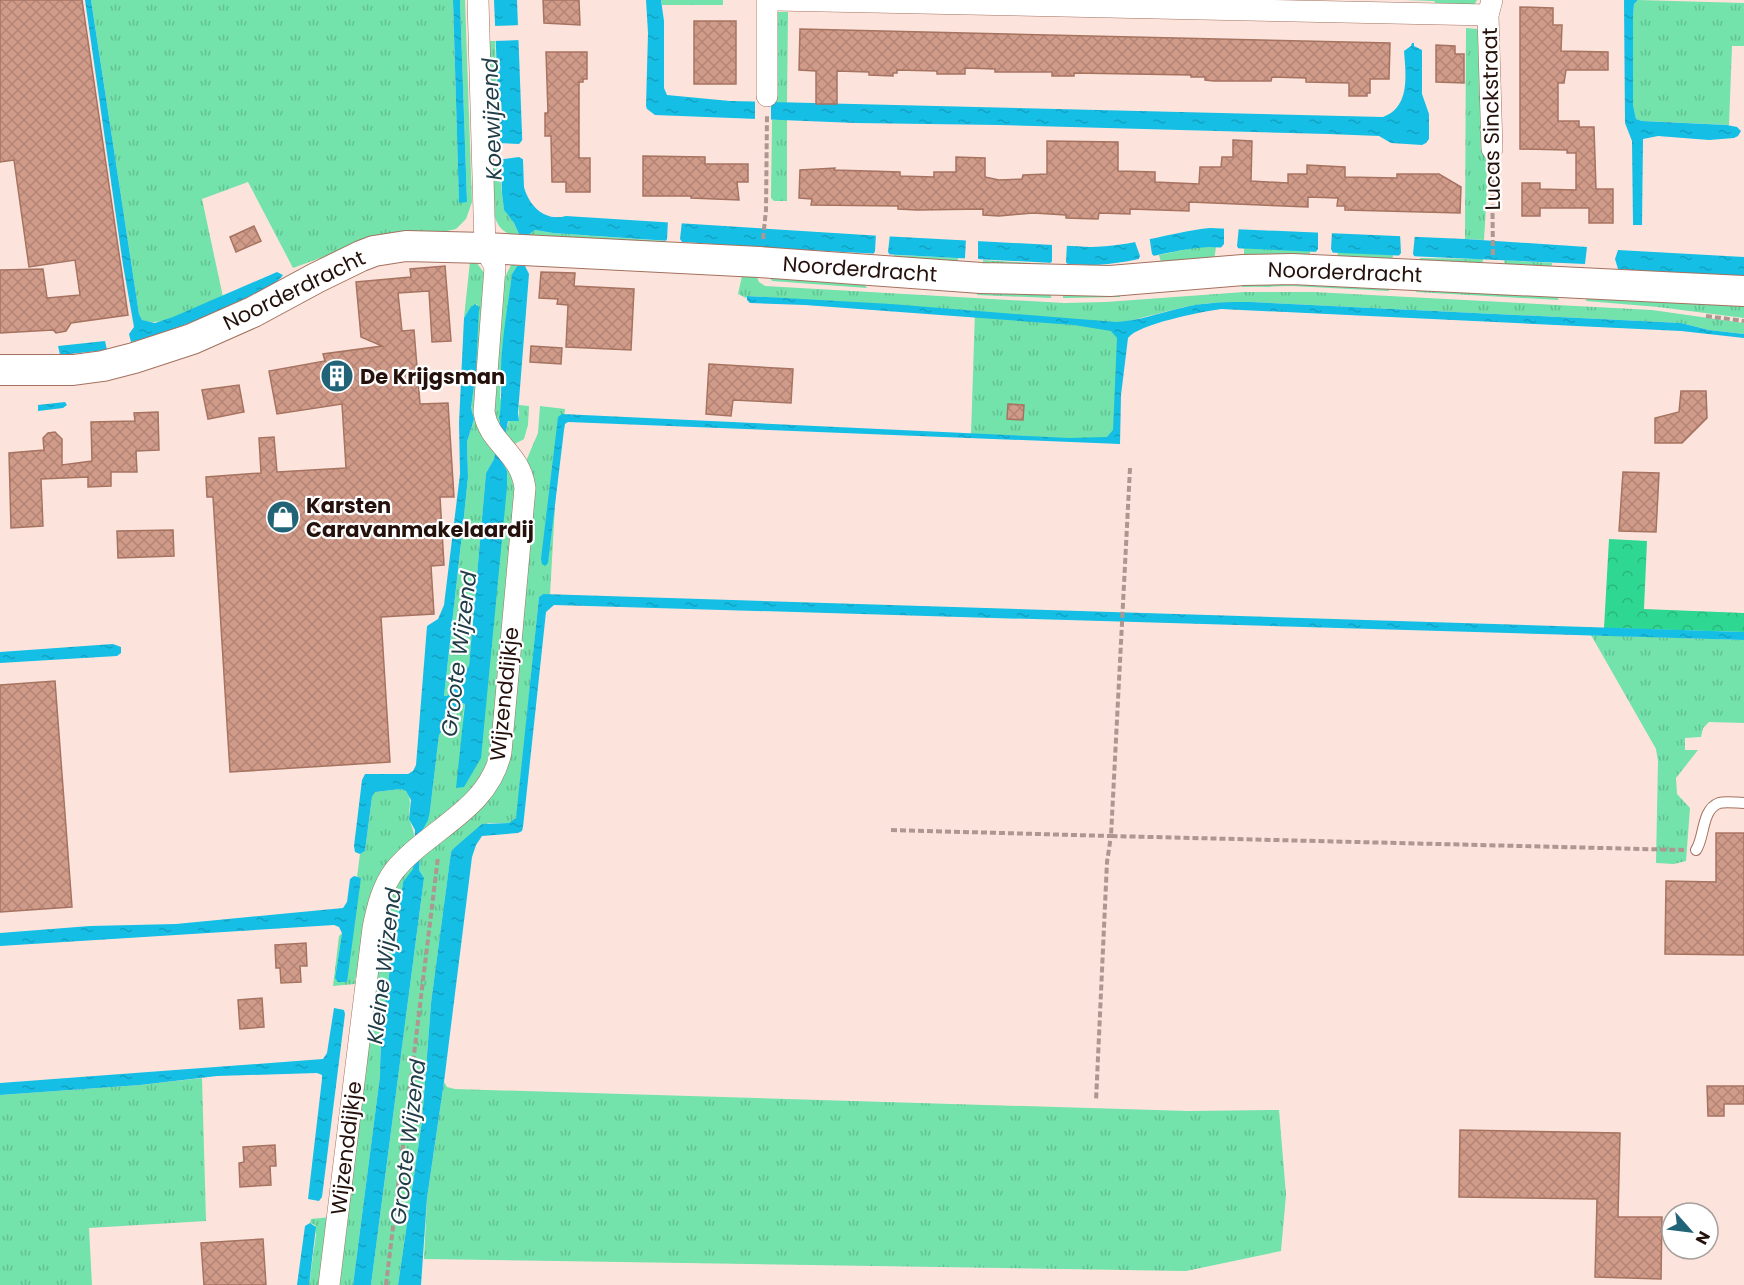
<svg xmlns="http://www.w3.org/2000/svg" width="1744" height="1285" font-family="Poppins,sans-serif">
  <defs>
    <pattern id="grass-tufts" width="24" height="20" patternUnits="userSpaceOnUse" patternTransform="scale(1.5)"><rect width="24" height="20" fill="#73e2ab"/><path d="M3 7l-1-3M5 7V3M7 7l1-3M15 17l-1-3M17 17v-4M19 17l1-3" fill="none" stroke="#63c192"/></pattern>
    <pattern id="forest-crowns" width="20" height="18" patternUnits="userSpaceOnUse" patternTransform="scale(1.5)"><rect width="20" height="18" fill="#2ed792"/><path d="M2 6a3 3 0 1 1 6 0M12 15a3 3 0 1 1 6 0" fill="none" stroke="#29b87d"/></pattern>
    <pattern id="water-ripples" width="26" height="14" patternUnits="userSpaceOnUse" patternTransform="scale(1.5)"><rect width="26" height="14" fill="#14bee5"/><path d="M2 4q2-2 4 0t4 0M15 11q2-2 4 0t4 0" fill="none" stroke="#13a2c3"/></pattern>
    <pattern id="building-cross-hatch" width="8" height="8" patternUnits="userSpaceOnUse" patternTransform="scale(1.5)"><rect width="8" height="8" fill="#d19b89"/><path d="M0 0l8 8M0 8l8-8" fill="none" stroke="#b38475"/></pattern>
  </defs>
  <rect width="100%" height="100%" fill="#fce4dc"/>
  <g fill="url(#grass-tufts)">
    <path d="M 91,0 L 453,0 L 459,202 L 467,202 L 460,0 L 465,0 L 472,202 L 466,219 L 456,229 L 447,231 L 414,232 L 342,250 L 293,268 L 248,182 L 202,199 L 223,297 C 203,305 162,329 142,320 L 139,314 Z"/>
    <path d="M 661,0 L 723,0 L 723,5 L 662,5 Z"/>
    <path d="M 1405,0 L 1477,0 L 1473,7 L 1439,7 L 1434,1 Z"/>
    <path d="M 1638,0 L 1744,3 L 1744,46 L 1732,46 L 1729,125 L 1642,121 L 1636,119 L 1633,105 L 1633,17 L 1634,4 Z"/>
    <path d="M 777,12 L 788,12 L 787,103 L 772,102 Z"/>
    <path d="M 1466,28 L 1477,29 C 1487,42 1481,127 1481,148 L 1486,149 L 1487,191 L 1484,240 L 1465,239 Z"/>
    <path d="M 487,41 L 495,41 L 499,143 L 497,144 L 497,138 L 490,138 Z"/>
    <path d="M 772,120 L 787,120 L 787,201 L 774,201 L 771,198 Z"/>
    <path d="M 498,159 L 504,210 L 514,223 L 520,236 C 485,235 493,191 491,166 L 498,165 Z"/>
    <path d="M 535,230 L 553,233 L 665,241 L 660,248 L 527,236 Z"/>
    <path d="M 1197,247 L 1216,247 L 1214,261 L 1162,266 L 1159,255 Z"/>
    <path d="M 1244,248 L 1310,251 L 1310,256 L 1244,257 Z"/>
    <path d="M 1338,252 L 1393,255 L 1392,262 L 1337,258 Z"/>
    <path d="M 894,255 L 958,258 L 957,267 L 894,261 Z"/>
    <path d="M 1420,258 L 1483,259 L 1482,268 L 1420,263 Z"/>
    <path d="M 517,259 L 517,266 L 512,274 L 501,369 L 500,397 L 502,404 L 499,429 L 492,416 L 504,279 L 513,261 Z"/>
    <path d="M 983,260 L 1046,264 L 1046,270 L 983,268 Z"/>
    <path d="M 1504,260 L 1552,263 L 1551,273 L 1506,269 Z"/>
    <path d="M 470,261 L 476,262 L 485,274 L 496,447 L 494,459 L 486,473 L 469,667 L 447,696 L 444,696 L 464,516 L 468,477 L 467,442 L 474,419 L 471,409 L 476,372 L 477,304 L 470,308 L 464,318 Z"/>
    <path d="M 768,275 L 861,279 L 867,288 L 772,281 Z"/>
    <path d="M 742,276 L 757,277 L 759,282 L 765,286 L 1064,303 L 1106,302 L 1244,292 L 1314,292 L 1652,310 L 1744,323 L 1744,334 L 1709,330 L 1681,323 L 1251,302 L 1209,303 L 1184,307 L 1125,322 L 1114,442 L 971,434 L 975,311 L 748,296 L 746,298 L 738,294 Z"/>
    <path d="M 1241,279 L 1389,288 L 1389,291 L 1292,286 L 1242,287 Z"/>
    <path d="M 1417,283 L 1553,291 L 1559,300 L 1416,292 Z"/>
    <path d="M 978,286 L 1052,290 L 1051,298 L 977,295 Z"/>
    <path d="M 1063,290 L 1120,295 L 1120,297 L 1063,298 Z"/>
    <path d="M 1587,293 L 1744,302 L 1744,318 L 1658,307 L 1586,301 Z"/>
    <path d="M 519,405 L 529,406 L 528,425 L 524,439 L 513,445 L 505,436 L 509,420 L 519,421 Z"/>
    <path d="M 540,406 L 565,409 L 557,470 L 550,595 L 543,594 L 539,597 L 517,814 L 514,821 L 509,823 L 488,823 L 453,849 L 451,852 L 431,1003 L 422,1121 L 398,1285 L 371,1285 L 424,878 L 419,870 L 420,855 L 489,795 L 526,461 L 538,433 Z"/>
    <path d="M 501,461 L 516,477 L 492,761 L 486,776 L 421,837 L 422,830 L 430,811 L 439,735 L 461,703 L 465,704 L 462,723 L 501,543 L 507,471 Z"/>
    <path d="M 1591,635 L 1744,640 L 1744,723 L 1709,722 L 1703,728 L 1701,737 L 1685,738 L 1685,750 L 1698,750 L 1676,778 L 1677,794 L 1690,808 L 1686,861 L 1674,864 L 1656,863 L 1658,761 L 1656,749 Z"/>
    <path d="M 401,789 L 406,791 C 414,803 407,808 410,820 C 412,830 415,830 414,843 L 398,857 L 359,978 L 355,978 L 355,984 L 333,986 L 339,936 L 342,933 L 335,978 L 361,878 L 357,877 L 360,854 L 365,851 L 372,797 L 375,792 Z"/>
    <path d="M 413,861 L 413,870 L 403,882 C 395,947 380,1011 380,1076 L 353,1285 L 340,1285 L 338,1248 L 388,894 Z"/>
    <path d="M 202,1078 L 206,1221 L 89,1228 L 92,1285 L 0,1285 L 0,1095 L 140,1085 Z"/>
    <path d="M 444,1082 L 447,1087 L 455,1089 L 1188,1111 L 1279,1110 L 1286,1195 L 1281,1251 L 1186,1271 L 424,1259 L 427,1198 Z"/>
    <path d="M 331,1217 L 323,1285 L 309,1285 L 316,1235 L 315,1225 L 310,1223 L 311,1219 Z"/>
  </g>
  <path fill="url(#forest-crowns)" d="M 1609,539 L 1647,541 L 1644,609 L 1744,613 L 1744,632 L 1604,628 Z"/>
  <g fill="url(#water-ripples)">
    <path d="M 85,0 L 91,0 L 139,314 L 142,320 L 155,323 L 173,317 L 277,272 L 283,275 C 270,296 158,336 131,342 L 129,334 L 134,327 L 123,265 Z"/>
    <path d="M 453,0 L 460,0 L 467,202 L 459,203 Z"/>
    <path d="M 494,0 L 517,0 L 524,187 C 529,206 545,222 566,216 L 882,236 L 1090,247 C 1131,247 1170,232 1210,228 L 1465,239 L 1587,247 L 1585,264 L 1209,247 C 1169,249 1130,265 1090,265 L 787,249 L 553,233 L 535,230 L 527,236 L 520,236 L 514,223 L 504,210 L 502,193 Z"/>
    <path d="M 646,0 L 661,0 L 664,21 L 664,88 L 667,95 L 730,101 L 1383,117 C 1410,107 1406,76 1404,51 L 1411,46 L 1412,43 L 1414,43 L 1414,46 L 1422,50 L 1422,94 L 1429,114 L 1429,139 L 1426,143 L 1422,145 L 1391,143 L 1379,136 L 1328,134 L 999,125 L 856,123 L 655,115 L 647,109 L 646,106 L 648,33 Z"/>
    <path d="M 1624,0 L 1638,0 L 1634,4 L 1633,17 L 1633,105 L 1636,119 L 1642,121 L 1727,125 L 1737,127 L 1741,131 L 1738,136 L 1734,138 L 1709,140 L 1658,136 L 1643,139 L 1642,225 L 1633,225 L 1632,141 L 1625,123 Z"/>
    <path d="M 1618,250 L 1744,257 L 1744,275 L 1726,276 L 1618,269 L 1615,259 Z"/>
    <path d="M 517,266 L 525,266 L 529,274 L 518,413 L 519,421 L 508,421 L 501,460 L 507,471 L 507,487 L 481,758 L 464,787 L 456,788 L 465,704 L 461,703 L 439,735 L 430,811 L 428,820 L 422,831 L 419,870 L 424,878 L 371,1285 L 353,1285 L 380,1076 C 380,1011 395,947 403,882 L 413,869 L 415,830 L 409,819 L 411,800 L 406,791 L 401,789 L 375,792 L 372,797 L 365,851 L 360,854 L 355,852 L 354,846 L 362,780 L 365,774 L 408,774 L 413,771 L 416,765 L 427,626 L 438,619 L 444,605 L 460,474 L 459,423 L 464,318 L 470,308 L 475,304 L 479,307 L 476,372 L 471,408 L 474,419 L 467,442 L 468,477 L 464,516 L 444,696 L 447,696 L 469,666 L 486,473 L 494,459 L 500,420 L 499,419 C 502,403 501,385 501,368 C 502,337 508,305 512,274 Z"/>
    <path d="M 747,296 L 891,304 L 1116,322 C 1139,321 1159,313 1181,308 C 1204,302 1228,302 1251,302 L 1681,323 L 1709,330 L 1744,334 L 1744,338 L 1681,331 L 1221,309 C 1201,312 1138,324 1128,338 L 1121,395 L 1120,444 L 568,422 L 565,424 L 564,430 L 548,563 L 545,566 L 542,564 L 541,559 L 558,417 L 562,414 L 1069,438 L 1107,437 L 1113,430 L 1117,338 L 1111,331 L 1074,325 L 805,305 L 750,303 L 747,300 Z"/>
    <path d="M 105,341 L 107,350 L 60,355 L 58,346 Z"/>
    <path d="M 65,402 L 67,405 L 63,408 L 38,411 L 38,405 Z"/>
    <path d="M 543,594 L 1744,632 L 1744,640 L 554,605 L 546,612 L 523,827 L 522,831 L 518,833 L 482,836 L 476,845 L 472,857 L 444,1082 L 427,1198 L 421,1285 L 398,1285 L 422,1121 L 431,1003 L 451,852 L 453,849 L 482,824 L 509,823 L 516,818 L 539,597 Z"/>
    <path d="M 113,644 L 121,647 L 121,653 L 117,656 L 0,663 L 0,652 Z"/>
    <path d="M 354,876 L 361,878 L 347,982 L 338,982 L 335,978 L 342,933 L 339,927 L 334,925 L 0,946 L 0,933 L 90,926 L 176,924 L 343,908 L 347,902 L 350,879 Z"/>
    <path d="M 334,1008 L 344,1010 L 345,1014 L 322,1197 L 319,1201 L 308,1199 L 322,1079 L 322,1075 L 317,1073 L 217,1076 L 140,1085 L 0,1095 L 0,1083 L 323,1059 L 327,1053 Z"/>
    <path d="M 310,1223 L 316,1227 L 309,1285 L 297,1285 L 305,1226 Z"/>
  </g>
  <g fill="#fce4dc">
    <path d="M 521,25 L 521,40 L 492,41 L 492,26 Z"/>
    <rect x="755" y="99" width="16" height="24"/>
    <path d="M 525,137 L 526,161 L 519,157 L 496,160 L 496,143 L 519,144 Z"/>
    <path d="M 668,220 L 682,221 L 680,239 L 684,245 L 664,244 L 667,239 Z"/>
    <path d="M 1224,226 L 1239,226 L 1237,246 L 1240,251 L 1219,250 L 1224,244 Z"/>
    <path d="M 1318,230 L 1332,231 L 1331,249 L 1334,255 L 1314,254 L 1318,249 Z"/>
    <path d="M 876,233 L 890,234 L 888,252 L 892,258 L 872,257 L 875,251 Z"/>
    <path d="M 1400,234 L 1415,234 L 1413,254 L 1416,259 L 1398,257 L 1401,253 Z"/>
    <path d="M 1149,235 L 1152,254 L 1156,258 L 1137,263 L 1140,256 L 1134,239 Z"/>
    <path d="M 966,238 L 978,238 L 978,258 L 980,262 L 962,262 L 965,258 Z"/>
    <path d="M 1052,242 L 1067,243 L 1066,262 L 1069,267 L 1048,267 L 1052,261 Z"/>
  </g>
  <g fill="url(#building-cross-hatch)" stroke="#a67361" stroke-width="1.5">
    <path d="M 0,0 L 82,0 L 128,315 L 71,323 L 66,331 L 56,333 L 53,330 L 0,333 L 0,270 L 43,269 L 47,298 L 80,295 L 75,260 L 29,267 L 14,160 L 0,162 Z"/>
    <path d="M 543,0 L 579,0 L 580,25 L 544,23 Z"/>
    <path d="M 1520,7 L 1553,8 L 1553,25 L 1562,25 L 1561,51 L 1608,52 L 1608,70 L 1566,70 L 1564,83 L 1558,83 L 1558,121 L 1579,121 L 1579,127 L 1594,127 L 1596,189 L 1613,189 L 1613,223 L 1589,223 L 1589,208 L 1540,208 L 1540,216 L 1522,216 L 1522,183 L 1540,183 L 1540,189 L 1576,190 L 1576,153 L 1567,153 L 1567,150 L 1520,149 Z"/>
    <rect x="694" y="21" width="42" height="63"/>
    <path d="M 800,29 L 1390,43 L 1389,79 L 1370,79 L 1370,93 L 1367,93 L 1367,96 L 1349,96 L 1349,83 L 1306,82 L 1306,78 L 1272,77 L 1271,81 L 1214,81 L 1205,80 L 1205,77 L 1191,77 L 1191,75 L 1074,73 L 1074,76 L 1052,76 L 1052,72 L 995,72 L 995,69 L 965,68 L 965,74 L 937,74 L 937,71 L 897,70 L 897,73 L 893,73 L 893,76 L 869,75 L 869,72 L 837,71 L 837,104 L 816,104 L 816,71 L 799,70 Z"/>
    <path d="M 1436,45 L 1455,46 L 1455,54 L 1464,54 L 1464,83 L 1436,82 Z"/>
    <path d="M 546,52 L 587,52 L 587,79 L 583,79 L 583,82 L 579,82 L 579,158 L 590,158 L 590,192 L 566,192 L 566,182 L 552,182 L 551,136 L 545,136 L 545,113 L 548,113 Z"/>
    <path d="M 1233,140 L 1252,141 L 1251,181 L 1288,183 L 1288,174 L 1307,174 L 1307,165 L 1345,167 L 1345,177 L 1397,178 L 1397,174 L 1439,174 L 1461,187 L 1460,213 L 1345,210 L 1345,206 L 1337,206 L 1338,198 L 1308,197 L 1308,207 L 1189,202 L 1189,211 L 1130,209 L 1130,214 L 1099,213 L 1098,219 L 1066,218 L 1066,215 L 1033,213 L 999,216 L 983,215 L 983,209 L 917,210 L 898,209 L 898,206 L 811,205 L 812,199 L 799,198 L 800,170 L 835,168 L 834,170 L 900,172 L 900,176 L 934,177 L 934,172 L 956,172 L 956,157 L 985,158 L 985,177 L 999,180 L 1022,179 L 1023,175 L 1047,174 L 1047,141 L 1118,142 L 1118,171 L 1155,172 L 1155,182 L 1199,184 L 1200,167 L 1221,167 L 1222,157 L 1233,157 Z"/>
    <path d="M 643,156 L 705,157 L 705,164 L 748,164 L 748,182 L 737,182 L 739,200 L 691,198 L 691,196 L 643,196 Z"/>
    <path d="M 254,226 L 261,241 L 236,252 L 230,237 Z"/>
    <path d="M 445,266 L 451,341 L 432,342 L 429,291 L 398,293 L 402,331 L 414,330 L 420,404 L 448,403 L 454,497 L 440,497 L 444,565 L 431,566 L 434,614 L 381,617 L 390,762 L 230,772 L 213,497 L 207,497 L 206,477 L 261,473 L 259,438 L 274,437 L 277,472 L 346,468 L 342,404 L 277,414 L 269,371 L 325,361 L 323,354 L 382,346 L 361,337 L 356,282 L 411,277 L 410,269 Z"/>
    <path d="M 541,272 L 575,273 L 574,286 L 634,289 L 631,350 L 566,347 L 568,305 L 557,304 L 558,299 L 539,298 Z"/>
    <path d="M 531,346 L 562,348 L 561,364 L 530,362 Z"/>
    <path d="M 709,364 L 793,369 L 791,403 L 733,400 L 731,416 L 706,414 Z"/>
    <path d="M 239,385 L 244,412 L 208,419 L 202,390 Z"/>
    <path d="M 1681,391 L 1706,391 L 1707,418 L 1682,443 L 1655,443 L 1655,418 L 1679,412 Z"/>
    <path d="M 1008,404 L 1024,405 L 1023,420 L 1007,419 Z"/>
    <path d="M 158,412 L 159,450 L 136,451 L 137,472 L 111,472 L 111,486 L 88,487 L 88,477 L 41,479 L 43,526 L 11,528 L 9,453 L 44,450 L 43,438 L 48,433 L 55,432 L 62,439 L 62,465 L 92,461 L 91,422 L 135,421 L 134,413 Z"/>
    <path d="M 1623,472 L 1659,473 L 1656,532 L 1619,531 Z"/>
    <path d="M 173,530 L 174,556 L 118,558 L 117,531 Z"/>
    <path d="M 55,681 L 72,907 L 0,912 L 0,685 Z"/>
    <path d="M 1716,833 L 1744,833 L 1744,955 L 1665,954 L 1666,881 L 1716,882 Z"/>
    <path d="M 306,943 L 307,966 L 300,966 L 301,982 L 281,983 L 280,968 L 276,968 L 275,945 Z"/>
    <path d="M 262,998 L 264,1027 L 240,1029 L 238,1000 Z"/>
    <path d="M 1707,1086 L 1744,1086 L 1744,1104 L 1724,1104 L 1724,1116 L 1708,1116 Z"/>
    <path d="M 1460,1130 L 1620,1133 L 1618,1217 L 1662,1217 L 1661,1279 L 1595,1277 L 1597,1199 L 1459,1197 Z"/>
    <path d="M 275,1145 L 276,1166 L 270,1166 L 271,1185 L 240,1187 L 239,1163 L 244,1162 L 243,1147 Z"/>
    <path d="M 263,1239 L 266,1285 L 204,1285 L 201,1243 Z"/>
  </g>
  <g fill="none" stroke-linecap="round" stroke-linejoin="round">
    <defs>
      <path id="lane" d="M 1696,850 C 1705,837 1701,810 1719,803 C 1726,801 1737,803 1744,803"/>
      <g id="street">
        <path d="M 775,0 L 1488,15"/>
        <path d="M 1492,0 L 1488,15 L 1492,149"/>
        <path d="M 767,96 L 767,0"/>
        <path d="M 329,1285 L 373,928 C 377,908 382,887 394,871 C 428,829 489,810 501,752 L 525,488 C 520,451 489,444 484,412 L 495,267 L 485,248 L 478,0"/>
      </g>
      <path id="secondary" d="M 0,370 L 73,370 L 103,366 L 134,358 L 192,339 L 253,312 L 316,278 L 361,256 L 374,251 L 406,246 L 485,248 L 759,262 L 981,278 L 1110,281 L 1243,270 L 1292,269 L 1744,291"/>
    </defs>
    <use href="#lane" stroke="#a4715f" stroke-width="12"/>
    <use href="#street" stroke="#a4715f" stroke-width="22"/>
    <use href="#secondary" stroke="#a4715f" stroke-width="32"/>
    <g stroke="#ad9790" stroke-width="4" stroke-dasharray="6 3" stroke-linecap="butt">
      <path d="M 1492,168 L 1493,256"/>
      <path d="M 763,239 L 766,210 L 767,115"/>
      <path d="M 1706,316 L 1744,321"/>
      <path d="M 1130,468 L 1111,836 L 1684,850"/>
      <path d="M 891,830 L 1111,836 L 1107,862 L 1096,1101"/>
      <path d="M 386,1285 L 438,857"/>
    </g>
    <use href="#lane" stroke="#fff" stroke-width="10"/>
    <use href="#street" stroke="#fff" stroke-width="21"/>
    <use href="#secondary" stroke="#fff" stroke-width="30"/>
  </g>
  <defs>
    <symbol id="building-disc" viewBox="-11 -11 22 22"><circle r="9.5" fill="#216477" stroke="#fff"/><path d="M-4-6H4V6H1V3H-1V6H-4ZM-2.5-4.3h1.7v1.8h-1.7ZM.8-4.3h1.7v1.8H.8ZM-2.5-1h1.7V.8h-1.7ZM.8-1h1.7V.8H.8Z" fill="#fff"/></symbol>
    <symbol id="shop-disc" viewBox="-11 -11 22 22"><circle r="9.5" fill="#216477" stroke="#fff"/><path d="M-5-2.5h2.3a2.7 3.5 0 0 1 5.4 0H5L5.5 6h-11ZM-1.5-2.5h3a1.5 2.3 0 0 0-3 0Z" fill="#fff"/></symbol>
  </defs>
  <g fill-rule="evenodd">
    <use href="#building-disc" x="318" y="357" width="38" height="38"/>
    <use href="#shop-disc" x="264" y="498" width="38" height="38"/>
  </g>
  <g text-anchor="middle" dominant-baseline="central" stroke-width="4.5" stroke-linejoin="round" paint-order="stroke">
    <g font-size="21" fill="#25110b" stroke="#fff">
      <text transform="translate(1491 119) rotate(-91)">Lucas Sinckstraat</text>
      <text transform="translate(860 269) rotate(4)">Noorderdracht</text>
      <text transform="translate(1345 272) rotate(2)">Noorderdracht</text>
      <text transform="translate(294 290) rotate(-26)">Noorderdracht</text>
      <text transform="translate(504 694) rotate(-84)">Wijzenddijkje</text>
      <text transform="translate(346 1148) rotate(-83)">Wijzenddijkje</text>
    </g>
    <g font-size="21" font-weight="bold" fill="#25110b" stroke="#fff" text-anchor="start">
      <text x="360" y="376">De Krijgsman</text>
      <text x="306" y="505">Karsten<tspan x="306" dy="24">Caravanmakelaardij</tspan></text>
    </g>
    <g font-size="22" font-style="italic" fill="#213e48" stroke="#fff">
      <text transform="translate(492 119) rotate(-92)">Koewijzend</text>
      <text transform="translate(459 654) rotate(-83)">Groote Wijzend</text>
      <text transform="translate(384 966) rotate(-83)">Kleine Wijzend</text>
      <text transform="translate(408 1142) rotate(-83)">Groote Wijzend</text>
    </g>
  </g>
  <g transform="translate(1690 1231) rotate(118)"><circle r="28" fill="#ffffff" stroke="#a8a09d" stroke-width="1.5"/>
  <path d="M0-4.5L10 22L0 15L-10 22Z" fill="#216477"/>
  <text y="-9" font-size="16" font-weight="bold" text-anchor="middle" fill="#25110b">N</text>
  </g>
</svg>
